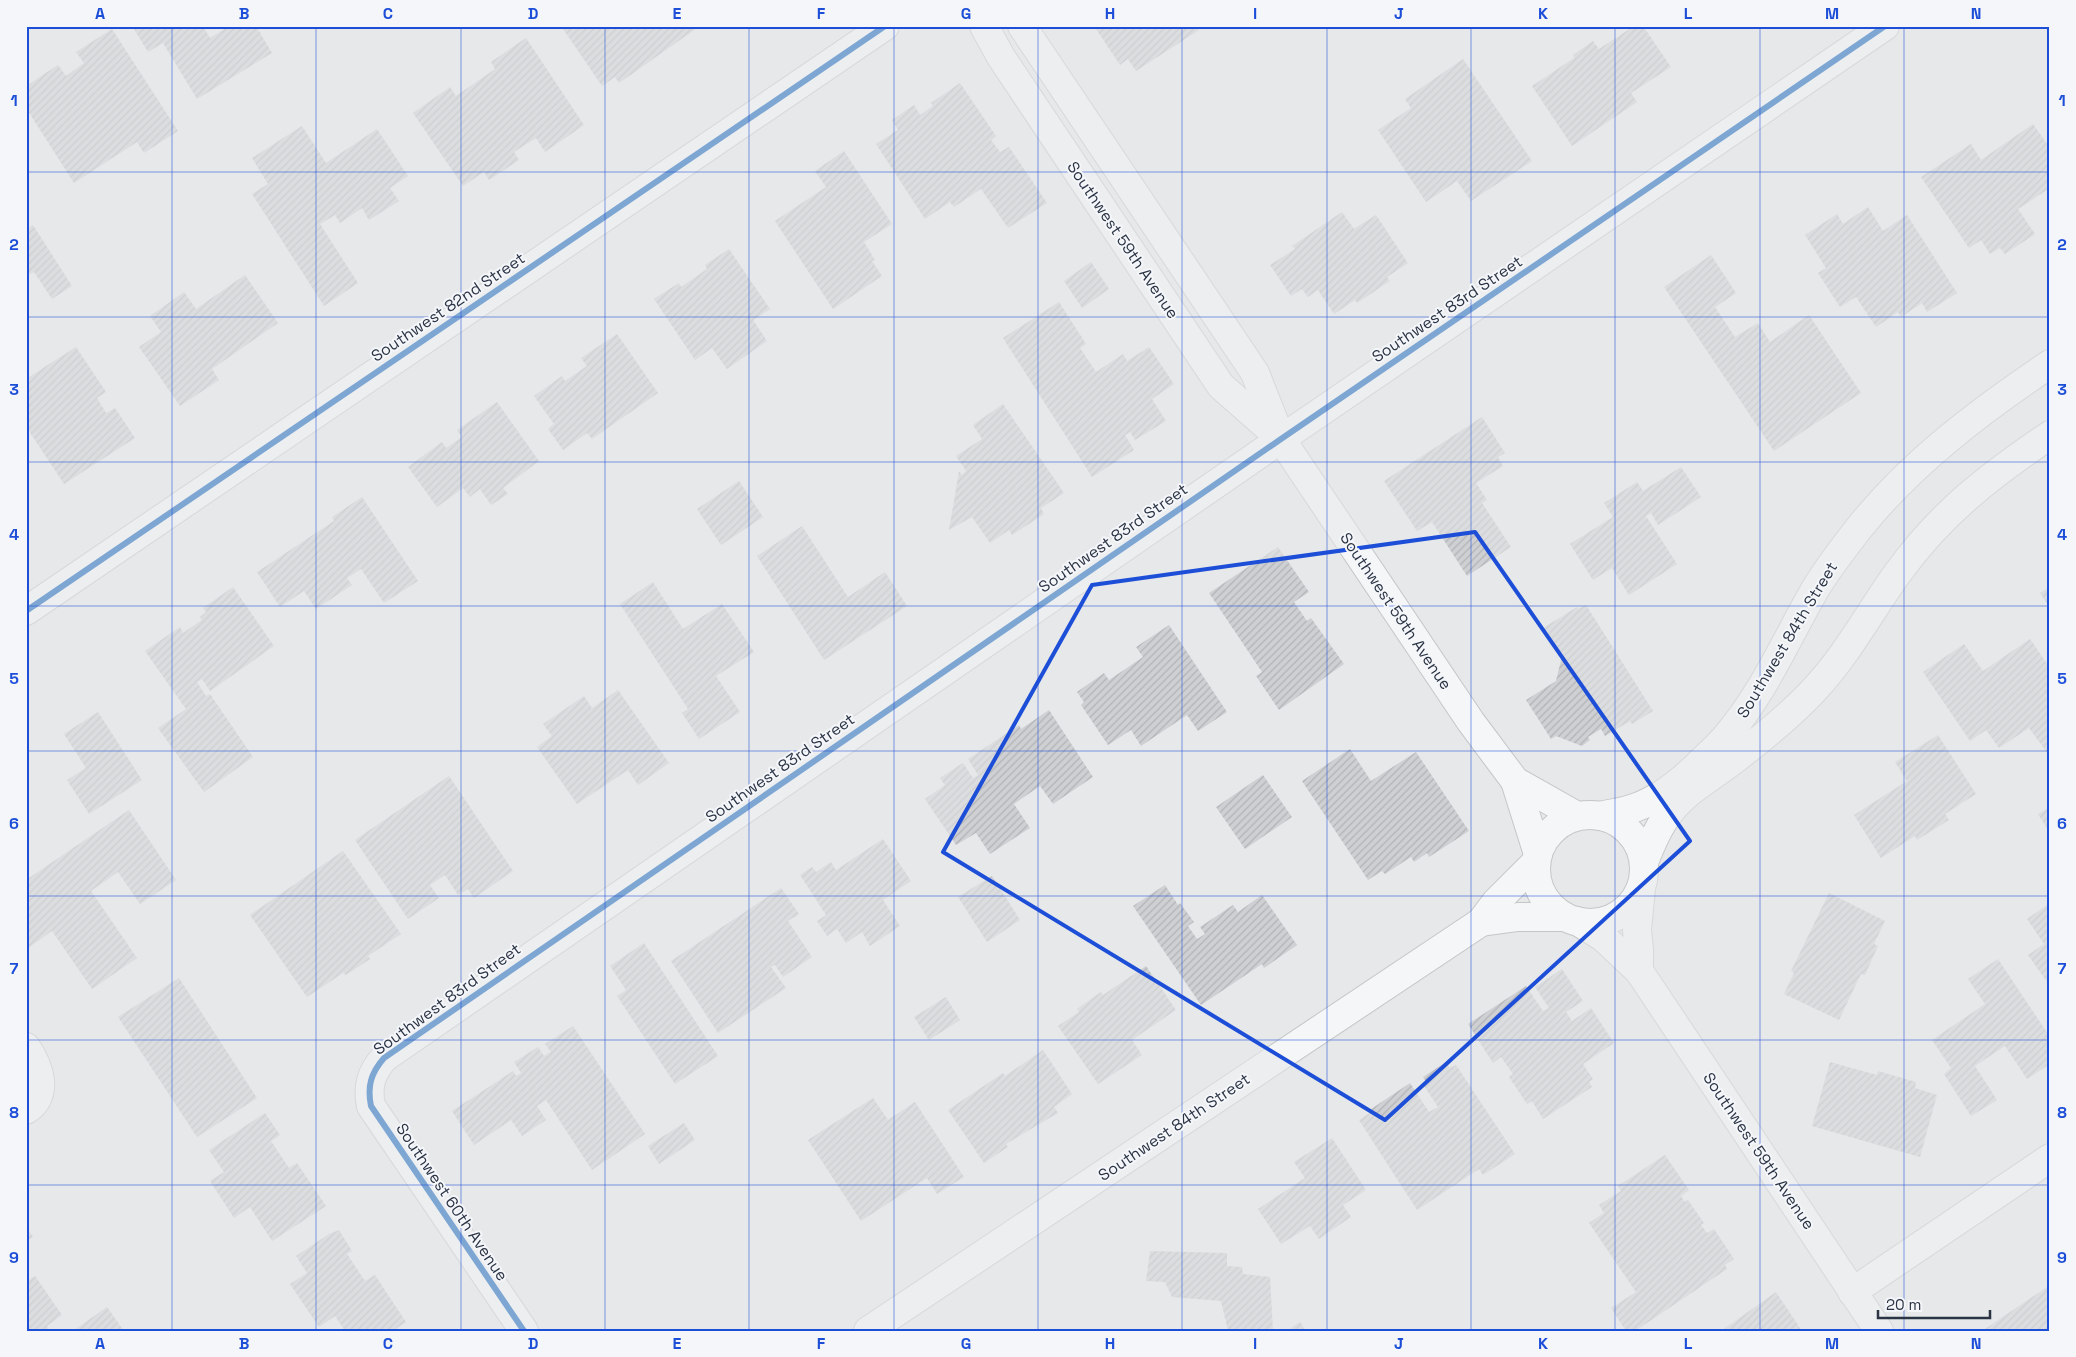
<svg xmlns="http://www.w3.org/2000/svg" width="2076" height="1357" font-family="'Space Grotesk',sans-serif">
  <defs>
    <pattern id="building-hatch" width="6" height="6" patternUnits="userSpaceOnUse" patternTransform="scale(1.25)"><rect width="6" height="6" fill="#ced0d3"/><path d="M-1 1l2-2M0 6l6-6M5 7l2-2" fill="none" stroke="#b1b3b6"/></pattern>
  </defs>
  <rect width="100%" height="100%" fill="#e6e8ea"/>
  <g fill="url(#building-hatch)">
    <path d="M 132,26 L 203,26 L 210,38 L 229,26 L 256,26 L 272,53 L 197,99 L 163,43 L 148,52 Z"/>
    <path d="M 561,26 L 700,26 L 619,83 L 615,77 L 602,86 Z"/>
    <path d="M 1094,26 L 1196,26 L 1199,30 L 1136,71 L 1128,59 L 1120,65 Z"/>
    <path d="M 1634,26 L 1643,26 L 1671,67 L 1631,93 L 1637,102 L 1572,146 L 1532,86 L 1574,58 L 1573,55 L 1593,41 L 1599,49 Z"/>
    <path d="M 112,29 L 178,131 L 144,153 L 137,142 L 74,183 L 26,108 L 26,86 L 58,65 L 66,76 L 84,63 L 76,52 Z"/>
    <path d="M 526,38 L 584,125 L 545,152 L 536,138 L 514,152 L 519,160 L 489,180 L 484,172 L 463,186 L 413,113 L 450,87 L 456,96 L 495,69 L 491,62 Z"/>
    <path d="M 1463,59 L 1532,161 L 1471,201 L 1457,181 L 1426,202 L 1378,130 L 1411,108 L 1405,99 Z"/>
    <path d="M 960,83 L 996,136 L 991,140 L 1000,152 L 1009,147 L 1047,203 L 1008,228 L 981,189 L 954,207 L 950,202 L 925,219 L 876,144 L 898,130 L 892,120 L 914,105 L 920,115 L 933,106 L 931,103 Z"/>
    <path d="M 2033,124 L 2050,148 L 2050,188 L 2018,209 L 2035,234 L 2005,254 L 2000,248 L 1990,254 L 1981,240 L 1969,248 L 1921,177 L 1971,144 L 1981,160 Z"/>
    <path d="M 302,126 L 326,163 L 377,129 L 408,176 L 390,188 L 399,201 L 369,220 L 362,208 L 340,223 L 335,215 L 320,224 L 358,283 L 324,306 L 252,194 L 268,184 L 252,158 Z"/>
    <path d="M 844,151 L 892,224 L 864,242 L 875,260 L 872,261 L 882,276 L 833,309 L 775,221 L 826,187 L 815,171 Z"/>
    <path d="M 1868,207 L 1883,231 L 1907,215 L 1957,293 L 1927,312 L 1922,303 L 1901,317 L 1898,312 L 1876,327 L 1856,297 L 1840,307 L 1818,273 L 1826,268 L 1805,235 L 1837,214 L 1843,224 Z"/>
    <path d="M 1342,212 L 1354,229 L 1376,215 L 1408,263 L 1387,277 L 1390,281 L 1357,303 L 1355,300 L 1334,314 L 1318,290 L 1308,297 L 1302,289 L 1291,296 L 1270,265 L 1295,249 L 1292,246 Z"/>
    <path d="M 33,225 L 72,286 L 52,299 L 34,272 L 26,276 L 26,230 Z"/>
    <path d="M 729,249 L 770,309 L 753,320 L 767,341 L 727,369 L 712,348 L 695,360 L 654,299 L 679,283 L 681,287 L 707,269 L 705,265 Z"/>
    <path d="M 1711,255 L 1736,293 L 1715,307 L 1735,337 L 1758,323 L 1770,342 L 1809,315 L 1861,393 L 1774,451 L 1664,287 Z"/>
    <path d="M 1091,262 L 1109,289 L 1082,308 L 1064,281 Z"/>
    <path d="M 245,275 L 278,323 L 212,369 L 219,380 L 180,406 L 139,347 L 161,332 L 150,316 L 184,292 L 196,309 Z"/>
    <path d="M 1059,302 L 1086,344 L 1080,348 L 1096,372 L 1123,354 L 1127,361 L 1149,347 L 1174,384 L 1152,399 L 1166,421 L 1135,440 L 1130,432 L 1125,435 L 1134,450 L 1092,477 L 1003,338 Z"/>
    <path d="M 617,334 L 658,393 L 592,439 L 587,433 L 563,450 L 548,429 L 554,424 L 534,396 L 562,376 L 565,381 L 587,366 L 581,358 Z"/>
    <path d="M 76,347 L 106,392 L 97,398 L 106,413 L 115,408 L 135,438 L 64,484 L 29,431 L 26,433 L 26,379 Z"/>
    <path d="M 497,402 L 539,461 L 503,488 L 508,494 L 491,505 L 480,489 L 470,497 L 463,488 L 437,507 L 408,467 L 442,442 L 446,448 L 462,437 L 457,430 Z"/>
    <path d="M 1003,404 L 1064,493 L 1041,508 L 1044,514 L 1012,535 L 1009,530 L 990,543 L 972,517 L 949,530 L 959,471 L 962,475 L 966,471 L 956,456 L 982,439 L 973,425 Z"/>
    <path d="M 1482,417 L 1505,453 L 1498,457 L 1503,466 L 1476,483 L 1487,500 L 1482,503 L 1511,547 L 1467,576 L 1432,522 L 1417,531 L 1384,481 Z"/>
    <path d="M 1681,467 L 1701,497 L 1658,525 L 1651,513 L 1646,516 L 1677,564 L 1629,595 L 1612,568 L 1593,580 L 1570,544 L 1613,517 L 1604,503 L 1637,482 L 1643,491 Z"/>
    <path d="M 739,481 L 763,517 L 721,545 L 697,509 Z"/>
    <path d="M 362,497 L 418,581 L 384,603 L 361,569 L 347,578 L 352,585 L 316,609 L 304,591 L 280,607 L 257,572 L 334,521 L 332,517 Z"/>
    <path d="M 802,526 L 848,597 L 885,572 L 907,606 L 824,660 L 757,556 Z"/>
    <path d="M 1278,547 L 1309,592 L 1294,602 L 1307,621 L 1311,618 L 1344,664 L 1279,710 L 1256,676 L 1262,672 L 1209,593 Z"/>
    <path d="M 653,582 L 683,629 L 722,604 L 754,652 L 716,676 L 740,712 L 699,739 L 682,713 L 688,709 L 620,604 Z"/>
    <path d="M 233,587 L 274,646 L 210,691 L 202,679 L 197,682 L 206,696 L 210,694 L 253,757 L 204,792 L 158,728 L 186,709 L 145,651 L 180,627 L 183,633 L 202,620 L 200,617 L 206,612 L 203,608 Z"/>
    <path d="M 2050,587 L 2050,608 L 2040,593 Z"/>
    <path d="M 1586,605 L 1653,711 L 1632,724 L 1630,721 L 1605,736 L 1601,729 L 1588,737 L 1590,740 L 1582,746 L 1556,736 L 1551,739 L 1526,700 L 1556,681 L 1562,656 L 1543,628 L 1577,607 L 1578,609 Z"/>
    <path d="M 1169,625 L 1227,712 L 1198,731 L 1187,715 L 1141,746 L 1131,730 L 1108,745 L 1081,705 L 1084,702 L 1077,692 L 1104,673 L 1109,680 L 1143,657 L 1136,647 Z"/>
    <path d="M 2030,639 L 2050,668 L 2050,752 L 2048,754 L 2029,728 L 1999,748 L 1986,730 L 1970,741 L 1923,672 L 1964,644 L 1983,671 Z"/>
    <path d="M 618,690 L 669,763 L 638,785 L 628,770 L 577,804 L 537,747 L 552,736 L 543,724 L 584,696 L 592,708 Z"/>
    <path d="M 1049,710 L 1093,777 L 1053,804 L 1040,786 L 1014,804 L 1030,828 L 990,854 L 976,833 L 956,845 L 925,799 L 945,785 L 940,778 L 963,763 L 973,778 L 978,775 L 968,759 L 1019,725 L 1021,729 Z"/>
    <path d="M 98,712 L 142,780 L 89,814 L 67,780 L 86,768 L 64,734 Z"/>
    <path d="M 1938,735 L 1976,794 L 1945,814 L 1949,820 L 1917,840 L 1915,836 L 1881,858 L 1854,815 L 1907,781 L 1895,762 Z"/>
    <path d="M 1350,749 L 1371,781 L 1416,752 L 1469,831 L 1429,857 L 1427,853 L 1414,862 L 1411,857 L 1385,874 L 1382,871 L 1368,880 L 1302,781 Z"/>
    <path d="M 1263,775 L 1292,817 L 1245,849 L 1216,807 Z"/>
    <path d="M 449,776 L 513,871 L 474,898 L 468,889 L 458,895 L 445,875 L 430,885 L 439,898 L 408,919 L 355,840 Z"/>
    <path d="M 2050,807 L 2050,833 L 2038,814 Z"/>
    <path d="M 129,810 L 176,880 L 140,904 L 118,872 L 91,891 L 137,958 L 92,989 L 52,931 L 28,948 L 26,945 L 26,880 Z"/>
    <path d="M 883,839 L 911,881 L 883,900 L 900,926 L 870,946 L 862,932 L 846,943 L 837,929 L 827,936 L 817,921 L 826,915 L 800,875 L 812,867 L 816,872 L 831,862 L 836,870 Z"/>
    <path d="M 343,851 L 401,934 L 368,956 L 370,959 L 346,975 L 343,973 L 307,997 L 250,915 Z"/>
    <path d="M 992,876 L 1020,920 L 987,942 L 958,897 Z"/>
    <path d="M 1165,885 L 1178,905 L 1180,903 L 1194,922 L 1188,926 L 1197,939 L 1205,934 L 1200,927 L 1233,905 L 1238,912 L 1262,895 L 1297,945 L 1264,968 L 1262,964 L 1201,1005 L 1133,906 Z"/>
    <path d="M 781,888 L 799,914 L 788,921 L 812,957 L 783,977 L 775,965 L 771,967 L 786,988 L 718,1033 L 671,961 Z"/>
    <path d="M 1829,893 L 1885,921 L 1874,944 L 1878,946 L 1865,975 L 1861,974 L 1839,1020 L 1784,994 L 1794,973 L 1791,971 Z"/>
    <path d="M 2050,903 L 2050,986 L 2028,955 L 2044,944 L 2027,919 Z"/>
    <path d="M 644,943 L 718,1056 L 675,1084 L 617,996 L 626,990 L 610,966 Z"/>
    <path d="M 1998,959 L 2050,1037 L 2050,1064 L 2027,1079 L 2005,1046 L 1975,1066 L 1997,1100 L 1971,1116 L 1944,1074 L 1951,1068 L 1932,1040 L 1985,1004 L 1968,979 Z"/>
    <path d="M 1146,966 L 1176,1010 L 1132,1040 L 1142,1055 L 1098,1084 L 1058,1026 L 1079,1012 L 1077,1009 L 1101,992 L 1103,995 Z"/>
    <path d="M 1562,969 L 1583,1001 L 1566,1012 L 1572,1021 L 1591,1008 L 1614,1043 L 1583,1064 L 1593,1079 L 1589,1082 L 1592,1087 L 1543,1119 L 1532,1101 L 1527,1104 L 1509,1077 L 1513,1074 L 1501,1057 L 1493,1063 L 1468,1024 L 1526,986 L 1543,1011 L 1549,1008 L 1535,987 Z"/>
    <path d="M 179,978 L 257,1098 L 197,1137 L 118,1017 Z"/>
    <path d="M 946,997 L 960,1020 L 929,1040 L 914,1017 Z"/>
    <path d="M 573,1026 L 645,1134 L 592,1170 L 546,1100 L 537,1106 L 546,1120 L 522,1136 L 511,1120 L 474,1145 L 452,1111 L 513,1071 L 516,1076 L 521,1073 L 514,1062 L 538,1047 L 544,1056 L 551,1052 L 545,1044 Z"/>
    <path d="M 1043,1050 L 1072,1094 L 1054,1107 L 1058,1113 L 1006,1144 L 1008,1147 L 984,1163 L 948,1110 L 1003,1073 L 1005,1076 Z"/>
    <path d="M 1446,1062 L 1450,1068 L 1456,1065 L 1515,1154 L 1483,1175 L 1479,1169 L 1417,1210 L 1359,1120 L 1373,1111 L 1371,1109 L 1410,1083 L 1429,1112 L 1438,1107 L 1424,1086 L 1427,1084 L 1423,1077 Z"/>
    <path d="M 1830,1062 L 1877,1075 L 1878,1071 L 1916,1082 L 1915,1088 L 1937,1095 L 1920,1157 L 1812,1126 Z"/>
    <path d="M 873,1098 L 888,1120 L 915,1102 L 964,1177 L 937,1194 L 927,1178 L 861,1221 L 808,1140 Z"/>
    <path d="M 265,1113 L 280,1135 L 271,1141 L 289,1168 L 297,1163 L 326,1206 L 272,1241 L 250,1207 L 234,1218 L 210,1181 L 224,1172 L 209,1150 Z"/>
    <path d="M 684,1123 L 695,1140 L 659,1164 L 648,1146 Z"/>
    <path d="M 1332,1138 L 1366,1190 L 1343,1205 L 1351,1217 L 1319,1239 L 1310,1226 L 1281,1244 L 1258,1209 L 1305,1178 L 1294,1162 Z"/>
    <path d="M 1665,1155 L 1689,1190 L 1681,1196 L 1685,1202 L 1688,1200 L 1704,1223 L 1701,1225 L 1707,1233 L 1714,1229 L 1734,1259 L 1725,1265 L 1727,1269 L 1635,1331 L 1626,1331 L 1611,1308 L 1636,1292 L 1589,1223 L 1604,1213 L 1599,1205 L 1621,1191 L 1618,1186 Z"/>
    <path d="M 26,1226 L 33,1237 L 26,1241 Z"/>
    <path d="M 339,1230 L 352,1251 L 347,1254 L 365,1281 L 375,1275 L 406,1322 L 393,1331 L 345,1331 L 335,1316 L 319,1327 L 290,1284 L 307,1273 L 296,1256 L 329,1234 Z"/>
    <path d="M 1150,1251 L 1227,1253 L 1227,1266 L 1242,1267 L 1243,1274 L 1270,1277 L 1273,1331 L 1228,1331 L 1221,1301 L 1172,1297 L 1165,1282 L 1146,1281 Z"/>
    <path d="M 35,1276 L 62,1315 L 47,1326 L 50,1331 L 26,1331 L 26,1282 Z"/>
    <path d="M 2050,1285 L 2050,1331 L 1982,1331 Z"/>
    <path d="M 1776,1292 L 1802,1331 L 1721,1331 Z"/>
    <path d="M 107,1307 L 124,1331 L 73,1331 Z"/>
    <path d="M 1300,1322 L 1306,1331 L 1287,1331 Z"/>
  </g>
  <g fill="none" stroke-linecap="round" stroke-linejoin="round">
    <defs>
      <g id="minor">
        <path d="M 984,26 L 1001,57 L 1221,386 L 1278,436"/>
        <path d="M 1022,26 L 1255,373 L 1281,439 L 1471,722 L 1515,781 L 1577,816"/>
        <path d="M 26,611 L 885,26"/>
        <path d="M 1515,781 L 1538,854"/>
        <circle cx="1590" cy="869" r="54"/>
        <path d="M 1600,816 C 1612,813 1625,812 1637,807 C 1659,799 1679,783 1696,767 C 1706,757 1716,748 1725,738 C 1763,694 1785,642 1813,593 C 1826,570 1843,549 1859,528 C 1912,462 1980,411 2050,364"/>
        <path d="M 1644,862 C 1651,845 1658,827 1670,812 C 1686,791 1710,778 1731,762 C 1760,740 1789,717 1814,690 C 1847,655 1869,613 1897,574 C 1940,514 1989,476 2050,435"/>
        <path d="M 1577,921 L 1604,938 L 1639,971 L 1879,1331"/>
        <path d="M 1481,922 L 1518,917 L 1564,917"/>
        <path d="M 1639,971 L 1639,950 L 1637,930 L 1641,888"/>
        <path d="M 26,1047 C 39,1066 50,1095 26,1110"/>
        <path d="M 1852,1292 L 2050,1158"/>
        <path d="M 524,1331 L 371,1106 C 367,1086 371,1073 384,1058 L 1281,439 L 1885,26"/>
        <path d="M 868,1331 L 1481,922 L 1496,902 L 1536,862"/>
      </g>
    </defs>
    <use href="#minor" stroke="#c4c6c8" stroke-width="30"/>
    <use href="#minor" stroke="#f5f6f7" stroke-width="28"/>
    <defs>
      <g id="cycleway">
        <path d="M 26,611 L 885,26"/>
        <path d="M 524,1331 L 371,1106 C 367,1086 371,1073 384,1058 L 1281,439 L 1885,26"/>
      </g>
    </defs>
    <use href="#cycleway" stroke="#f4f6f9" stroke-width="9"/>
    <use href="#cycleway" stroke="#0057b8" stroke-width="6"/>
  </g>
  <path d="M0 0H2076V1357H0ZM 1475,532 L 1690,841 L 1385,1120 L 943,852 L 1092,585 Z" fill="#e6e8ea" fill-opacity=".55" fill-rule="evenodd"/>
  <path fill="none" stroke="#1d4ed8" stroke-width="4" stroke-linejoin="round" d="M 1475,532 L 1690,841 L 1385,1120 L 943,852 L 1092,585 Z"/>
  <path fill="none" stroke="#1d4ed8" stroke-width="1" stroke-opacity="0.55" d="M 172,26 L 172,1331M 316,26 L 316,1331M 461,26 L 461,1331M 605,26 L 605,1331M 749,26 L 749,1331M 894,26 L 894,1331M 1038,26 L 1038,1331M 1182,26 L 1182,1331M 1327,26 L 1327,1331M 1471,26 L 1471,1331M 1615,26 L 1615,1331M 1760,26 L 1760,1331M 1904,26 L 1904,1331M 26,172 L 2050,172M 26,317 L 2050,317M 26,462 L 2050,462M 26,606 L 2050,606M 26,751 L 2050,751M 26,896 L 2050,896M 26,1040 L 2050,1040M 26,1185 L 2050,1185"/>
  <g text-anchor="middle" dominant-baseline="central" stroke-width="4" stroke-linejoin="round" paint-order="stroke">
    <g font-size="16" fill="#2b3445" stroke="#f4f6f9">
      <text transform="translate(1123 240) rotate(56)">Southwest 59th Avenue</text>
      <text transform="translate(448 307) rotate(-34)">Southwest 82nd Street</text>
      <text transform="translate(1447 309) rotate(-34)">Southwest 83rd Street</text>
      <text transform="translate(1113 538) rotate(-35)">Southwest 83rd Street</text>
      <text transform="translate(1396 611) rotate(56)">Southwest 59th Avenue</text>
      <text transform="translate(1787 640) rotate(-59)">Southwest 84th Street</text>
      <text transform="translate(780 768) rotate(-35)">Southwest 83rd Street</text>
      <text transform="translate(447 999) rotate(-36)">Southwest 83rd Street</text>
      <text transform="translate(1174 1127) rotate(-34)">Southwest 84th Street</text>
      <text transform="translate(1759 1151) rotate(56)">Southwest 59th Avenue</text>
      <text transform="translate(452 1202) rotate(56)">Southwest 60th Avenue</text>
    </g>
  </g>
  <rect width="2076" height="1357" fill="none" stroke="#f4f6f9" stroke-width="55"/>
  <path d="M1878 1310v8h112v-8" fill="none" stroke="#2b3445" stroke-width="2.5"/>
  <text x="1886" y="1310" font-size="15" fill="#2b3445" stroke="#f4f6f9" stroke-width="4" paint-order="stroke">20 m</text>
  <rect x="28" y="28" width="2020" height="1302" fill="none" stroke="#1d4ed8" stroke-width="2"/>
  <g font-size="16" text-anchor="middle" font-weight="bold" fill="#1d4ed8">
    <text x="100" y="19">A</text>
    <text x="244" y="19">B</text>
    <text x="388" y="19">C</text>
    <text x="533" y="19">D</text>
    <text x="677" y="19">E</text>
    <text x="821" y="19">F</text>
    <text x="966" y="19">G</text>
    <text x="1110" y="19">H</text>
    <text x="1255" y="19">I</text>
    <text x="1399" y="19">J</text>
    <text x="1543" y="19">K</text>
    <text x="1688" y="19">L</text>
    <text x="1832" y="19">M</text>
    <text x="1976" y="19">N</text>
    <text x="14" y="106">1</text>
    <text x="2062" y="106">1</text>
    <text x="14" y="250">2</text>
    <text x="2062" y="250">2</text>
    <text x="14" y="395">3</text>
    <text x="2062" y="395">3</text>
    <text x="14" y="540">4</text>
    <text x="2062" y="540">4</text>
    <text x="14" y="684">5</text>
    <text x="2062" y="684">5</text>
    <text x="14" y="829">6</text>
    <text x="2062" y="829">6</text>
    <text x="14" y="974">7</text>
    <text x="2062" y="974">7</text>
    <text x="14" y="1118">8</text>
    <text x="2062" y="1118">8</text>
    <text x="14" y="1263">9</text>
    <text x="2062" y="1263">9</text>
    <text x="100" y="1349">A</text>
    <text x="244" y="1349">B</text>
    <text x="388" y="1349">C</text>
    <text x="533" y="1349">D</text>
    <text x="677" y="1349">E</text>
    <text x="821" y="1349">F</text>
    <text x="966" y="1349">G</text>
    <text x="1110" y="1349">H</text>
    <text x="1255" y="1349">I</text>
    <text x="1399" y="1349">J</text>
    <text x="1543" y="1349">K</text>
    <text x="1688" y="1349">L</text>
    <text x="1832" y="1349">M</text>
    <text x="1976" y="1349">N</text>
  </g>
</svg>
